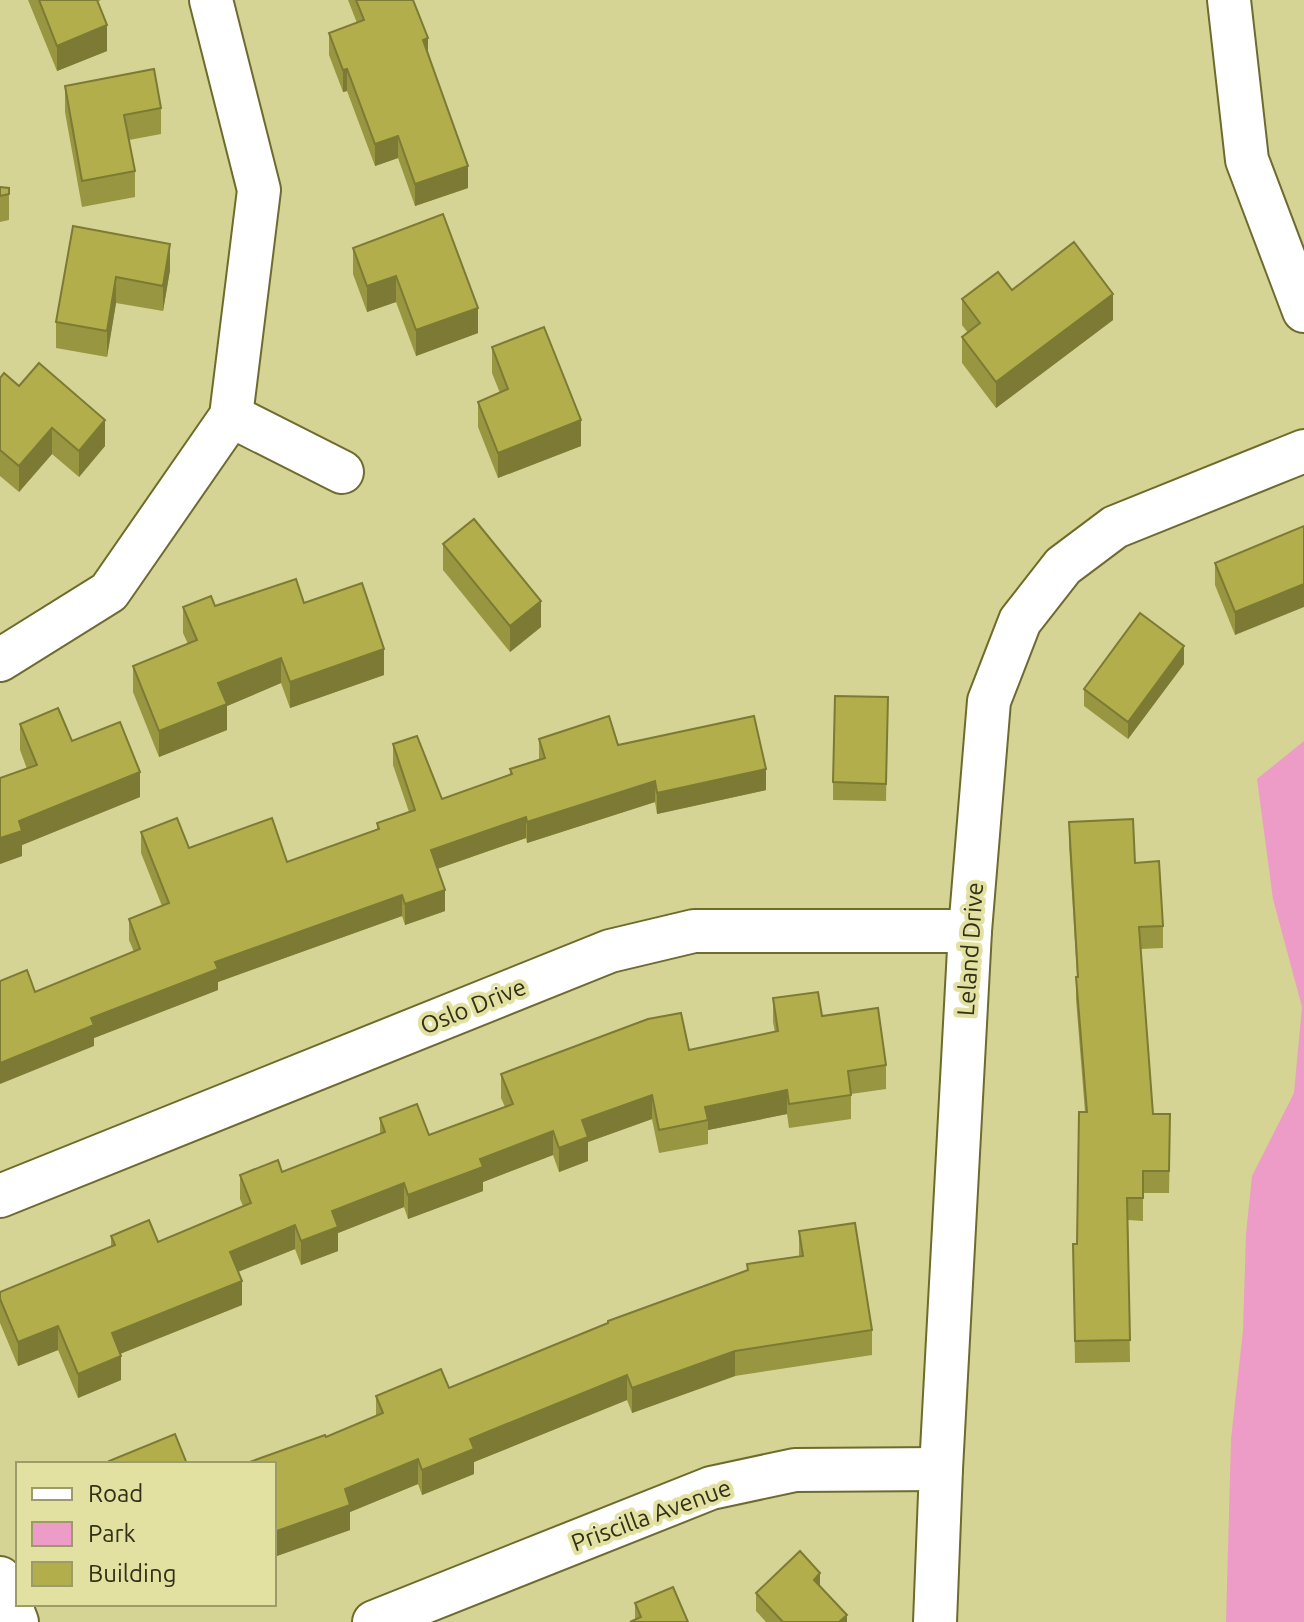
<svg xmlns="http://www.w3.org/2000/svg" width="1304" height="1622" font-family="Ubuntu,sans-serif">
  <rect width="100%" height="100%" fill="#d5d494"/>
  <path fill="#ec9cc6" d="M 1304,741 L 1304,1622 L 1226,1622 L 1231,1439 L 1243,1330 L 1246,1234 L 1252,1176 L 1294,1093 L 1302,1007 L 1273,899 L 1257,779 Z"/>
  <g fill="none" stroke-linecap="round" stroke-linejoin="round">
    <defs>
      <g id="street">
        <path d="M 1229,0 L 1247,160 L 1304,311"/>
        <path d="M 231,416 L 342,472"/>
        <path d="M 0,660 L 109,592 L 231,416 L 259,190 L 211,0"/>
        <path d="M 0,1196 L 610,951 L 694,931 L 970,931"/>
        <path d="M 0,1578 L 17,1622"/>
        <path d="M 374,1622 L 711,1488 L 795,1470 L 941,1469"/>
        <path d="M 935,1622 L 941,1469 L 970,931 L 989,701 L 1020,621 L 1063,566 L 1115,527 L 1304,451"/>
      </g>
    </defs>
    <use href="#street" stroke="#6d6b2e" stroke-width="46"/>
    <use href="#street" stroke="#fff" stroke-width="42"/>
  </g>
  <g fill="#989640">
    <path d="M 28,0 L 101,0 L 97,2 L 107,51 L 57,71 Z"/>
    <path d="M 348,0 L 413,0 L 468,188 L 415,206 L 398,158 L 375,166 L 347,91 L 343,92 L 329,55 L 329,33 L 357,23 Z"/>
    <path d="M 65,86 L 161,108 L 161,134 L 129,140 L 135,171 L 135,197 L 82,207 L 65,112 Z"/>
    <path d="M 0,187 L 9,188 L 9,220 L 0,222 Z"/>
    <path d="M 73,226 L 170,270 L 163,311 L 116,303 L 107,357 L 56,348 L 56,322 Z"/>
    <path d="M 353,248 L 478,333 L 416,356 L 396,302 L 367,312 L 353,274 Z"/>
    <path d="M 1012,290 L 1113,320 L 996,408 L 962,363 L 962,337 L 968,333 L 962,325 L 962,299 Z"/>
    <path d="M 492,347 L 581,446 L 498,478 L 478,427 L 478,402 L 500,393 L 492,373 Z"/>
    <path d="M 0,378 L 19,386 L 105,446 L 79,477 L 52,454 L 19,492 L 0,476 Z"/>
    <path d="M 1304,526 L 1235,635 L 1215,585 L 1215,563 Z"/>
    <path d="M 443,544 L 541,627 L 510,652 L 443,570 Z"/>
    <path d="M 304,603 L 384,675 L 290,708 L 281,683 L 227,706 L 227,730 L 159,757 L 133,692 L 133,666 L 188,644 L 183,633 L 183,607 Z"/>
    <path d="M 1184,664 L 1128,739 L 1084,706 L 1084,689 Z"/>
    <path d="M 888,697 L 886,801 L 833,800 L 833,782 Z"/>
    <path d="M 20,724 L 72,741 L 140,797 L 22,845 L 22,856 L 0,864 L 27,769 L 20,750 Z"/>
    <path d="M 539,739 L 618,745 L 766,790 L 657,814 L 655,802 L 527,843 L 526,838 L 437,869 L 445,911 L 405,925 L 402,916 L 218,982 L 218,990 L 94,1038 L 94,1046 L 35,992 L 134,952 L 129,940 L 129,919 L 162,906 L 141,853 L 141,832 L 189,848 L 287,862 L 377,830 L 377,823 L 409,812 L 393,765 L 393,744 L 442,799 L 510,774 L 510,769 L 539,759 Z"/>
    <path d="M 1069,822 L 1135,863 L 1163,926 L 1163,948 L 1141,949 L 1153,1114 L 1170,1136 L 1169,1193 L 1143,1193 L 1143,1221 L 1128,1220 L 1130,1362 L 1075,1363 L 1073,1244 L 1077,1244 L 1085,1112 L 1076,999 L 1076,977 L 1077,977 L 1069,844 Z"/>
    <path d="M 773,998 L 822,1016 L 886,1065 L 886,1089 L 851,1094 L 851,1119 L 789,1128 L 787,1114 L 708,1130 L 708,1144 L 659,1153 L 652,1119 L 588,1142 L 588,1161 L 559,1172 L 553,1155 L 483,1182 L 483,1191 L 408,1219 L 404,1207 L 338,1233 L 338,1251 L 301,1265 L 295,1249 L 238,1272 L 242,1305 L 120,1354 L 121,1380 L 78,1398 L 58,1350 L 18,1366 L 0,1323 L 0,1292 L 111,1247 L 111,1236 L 158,1242 L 243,1206 L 240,1199 L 240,1175 L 282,1172 L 380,1134 L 380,1118 L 429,1135 L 505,1107 L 501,1098 L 501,1074 L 689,1050 L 775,1032 L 773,1022 Z"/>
    <path d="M 799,1231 L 872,1330 L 872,1355 L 735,1376 L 632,1413 L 627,1400 L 474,1462 L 474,1474 L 422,1495 L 418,1484 L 350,1512 L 350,1530 L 274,1557 L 274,1464 L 326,1437 L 376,1416 L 376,1396 L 449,1388 L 747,1270 L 747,1264 L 799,1256 Z"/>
    <path d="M 756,1593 L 847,1622 L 766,1622 L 756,1611 Z"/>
    <path d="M 635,1603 L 688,1622 L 635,1620 Z"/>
  </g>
  <g fill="#7c7a34">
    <path d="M 107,25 L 107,51 L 57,71 L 57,46 Z"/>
    <path d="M 428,38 L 428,60 L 423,40 Z"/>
    <path d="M 347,69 L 347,91 L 343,92 L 343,70 Z"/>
    <path d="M 398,136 L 398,158 L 375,166 L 375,144 Z"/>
    <path d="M 468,166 L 468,188 L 415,206 L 415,184 Z"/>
    <path d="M 170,244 L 170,270 L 163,311 L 163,286 Z"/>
    <path d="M 396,276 L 396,302 L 367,312 L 367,286 Z"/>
    <path d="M 116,277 L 116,303 L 107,357 L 107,331 Z"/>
    <path d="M 1113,294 L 1113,320 L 996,408 L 996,382 Z"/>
    <path d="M 478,308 L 478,333 L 416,356 L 416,330 Z"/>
    <path d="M 105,420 L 105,446 L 79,477 L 79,451 Z"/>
    <path d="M 581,420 L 581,446 L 498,478 L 498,453 Z"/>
    <path d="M 52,428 L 52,454 L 19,492 L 19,466 Z"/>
    <path d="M 1304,584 L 1304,607 L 1235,635 L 1235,612 Z"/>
    <path d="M 541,601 L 541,627 L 510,652 L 510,626 Z"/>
    <path d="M 1184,646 L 1184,664 L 1128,739 L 1128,722 Z"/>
    <path d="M 384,649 L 384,675 L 290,708 L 290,682 Z"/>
    <path d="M 281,658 L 281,683 L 227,706 L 227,730 L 159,757 L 159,731 L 218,683 Z"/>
    <path d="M 766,769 L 766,790 L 657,814 L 657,793 Z"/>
    <path d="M 140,772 L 140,797 L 22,845 L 22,856 L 0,864 L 0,838 L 19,821 Z"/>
    <path d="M 655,781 L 655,802 L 527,843 L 527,822 Z"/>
    <path d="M 526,817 L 526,838 L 431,871 L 431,850 Z"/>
    <path d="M 445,890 L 445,911 L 405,925 L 405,904 Z"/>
    <path d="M 402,895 L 402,916 L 218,982 L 218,990 L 94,1038 L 94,1046 L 0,1084 L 0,1063 L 91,1018 L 215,962 Z"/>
    <path d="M 787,1090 L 787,1114 L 708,1130 L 708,1120 L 705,1107 Z"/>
    <path d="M 652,1095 L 652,1119 L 588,1142 L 588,1161 L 559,1172 L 559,1148 L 582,1120 Z"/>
    <path d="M 553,1131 L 553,1155 L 483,1182 L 483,1191 L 408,1219 L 408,1195 L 480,1159 Z"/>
    <path d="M 404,1183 L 404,1207 L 338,1233 L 338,1251 L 301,1265 L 301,1241 L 332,1211 Z"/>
    <path d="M 295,1225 L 295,1249 L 230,1275 L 230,1252 Z"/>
    <path d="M 242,1281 L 242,1305 L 112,1357 L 112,1333 Z"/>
    <path d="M 58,1326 L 58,1350 L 18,1366 L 18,1342 Z"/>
    <path d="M 735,1351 L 735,1376 L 632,1413 L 632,1388 Z"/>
    <path d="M 121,1356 L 121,1380 L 78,1398 L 78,1374 Z"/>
    <path d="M 627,1375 L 627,1400 L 474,1462 L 474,1474 L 422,1495 L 422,1470 L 470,1439 Z"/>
    <path d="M 418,1459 L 418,1484 L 350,1512 L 350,1530 L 274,1557 L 274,1532 L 345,1489 Z"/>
    <path d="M 820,1573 L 820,1591 L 814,1580 Z"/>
    <path d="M 847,1615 L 847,1622 L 839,1622 Z"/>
  </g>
  <g fill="#b1ae4b" stroke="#7c7a34" stroke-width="2">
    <path d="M 39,0 L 97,0 L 107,25 L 57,46 Z"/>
    <path d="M 356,0 L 413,0 L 428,38 L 423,40 L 468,166 L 415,184 L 398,136 L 375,144 L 347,69 L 343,70 L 329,33 L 364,20 Z"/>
    <path d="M 154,69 L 161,108 L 124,115 L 135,171 L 82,181 L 65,86 Z"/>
    <path d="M 0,187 L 9,188 L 9,194 L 0,196 Z"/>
    <path d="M 443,214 L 478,308 L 416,330 L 396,276 L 367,286 L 353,248 Z"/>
    <path d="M 73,226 L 170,244 L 163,286 L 116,277 L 107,331 L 56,322 Z"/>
    <path d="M 1074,242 L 1113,294 L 996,382 L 962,337 L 980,323 L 962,299 L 998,272 L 1012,290 Z"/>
    <path d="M 544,327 L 581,420 L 498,453 L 478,402 L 508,389 L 492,347 Z"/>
    <path d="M 39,363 L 105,420 L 79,451 L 52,428 L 19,466 L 0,450 L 0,378 L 4,373 L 19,386 Z"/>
    <path d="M 474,519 L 541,601 L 510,626 L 443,544 Z"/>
    <path d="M 1304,526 L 1304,584 L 1235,612 L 1215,563 Z"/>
    <path d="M 296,579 L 304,603 L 362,583 L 384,649 L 290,682 L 281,658 L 218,683 L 227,704 L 159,731 L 133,666 L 197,640 L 183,607 L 211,596 L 215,606 Z"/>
    <path d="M 1140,613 L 1184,646 L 1128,722 L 1084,689 Z"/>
    <path d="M 835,696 L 888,697 L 886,784 L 833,782 Z"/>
    <path d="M 58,708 L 72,741 L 120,722 L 140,772 L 19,821 L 22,831 L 0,838 L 0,778 L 37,765 L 20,724 Z"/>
    <path d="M 609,716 L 618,745 L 754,716 L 766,769 L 657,793 L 655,781 L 527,822 L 526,817 L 431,850 L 445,890 L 405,904 L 402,895 L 215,962 L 218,969 L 91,1018 L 94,1025 L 0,1063 L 0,981 L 27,970 L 35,992 L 140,949 L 129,919 L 169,903 L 141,832 L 177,818 L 189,848 L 272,818 L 287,862 L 379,829 L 377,823 L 415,810 L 393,744 L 417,736 L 442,799 L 512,774 L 510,769 L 545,758 L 539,739 Z"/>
    <path d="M 1133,819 L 1135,863 L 1159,861 L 1163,926 L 1139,927 L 1153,1114 L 1170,1114 L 1169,1171 L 1143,1171 L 1143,1198 L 1127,1198 L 1130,1340 L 1075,1341 L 1073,1244 L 1077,1244 L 1079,1112 L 1087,1112 L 1076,977 L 1078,977 L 1069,822 Z"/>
    <path d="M 818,992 L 822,1016 L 878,1008 L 886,1065 L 848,1071 L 851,1095 L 789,1104 L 787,1090 L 705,1107 L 708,1120 L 659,1130 L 652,1095 L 582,1120 L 588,1137 L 559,1148 L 553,1131 L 480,1159 L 483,1167 L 408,1195 L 404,1183 L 332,1211 L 338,1227 L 301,1241 L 295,1225 L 230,1252 L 242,1281 L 112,1333 L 121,1356 L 78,1374 L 58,1326 L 18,1342 L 0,1299 L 0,1292 L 115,1245 L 111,1236 L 149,1220 L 158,1242 L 251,1203 L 240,1175 L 278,1160 L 282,1172 L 385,1132 L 380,1118 L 417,1104 L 429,1135 L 513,1104 L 501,1074 L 648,1019 L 681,1013 L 689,1050 L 778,1031 L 773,998 Z"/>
    <path d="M 855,1223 L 872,1330 L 735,1351 L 632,1388 L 627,1375 L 470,1439 L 474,1449 L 422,1470 L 418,1459 L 345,1489 L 350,1505 L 274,1532 L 274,1464 L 244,1464 L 325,1435 L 326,1437 L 383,1413 L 376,1396 L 441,1369 L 449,1388 L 608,1323 L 608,1321 L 748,1270 L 747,1264 L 803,1256 L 799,1231 Z"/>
    <path d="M 175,1434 L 187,1464 L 110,1464 L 109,1461 Z"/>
    <path d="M 800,1551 L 820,1573 L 814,1580 L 847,1615 L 839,1622 L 783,1622 L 756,1593 Z"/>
    <path d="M 673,1587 L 688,1622 L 630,1622 L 641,1617 L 635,1603 Z"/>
  </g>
  <g text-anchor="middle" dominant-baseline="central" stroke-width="8" stroke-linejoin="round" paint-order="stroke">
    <g font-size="24" fill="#323117" stroke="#e2e1a1">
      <text transform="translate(970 949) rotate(-86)">Leland Drive</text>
      <text transform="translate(473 1006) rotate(-22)">Oslo Drive</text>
      <text transform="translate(651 1515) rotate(-20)">Priscilla Avenue</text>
    </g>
  </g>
  <rect x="16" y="1462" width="260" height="144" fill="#e2e1a1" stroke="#9c9b6a" stroke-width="2"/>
  <rect x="32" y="1488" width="40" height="12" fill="#ffffff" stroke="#9c9b6a" stroke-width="2"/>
  <text x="88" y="1502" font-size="24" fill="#323117">Road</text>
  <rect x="32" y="1522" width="40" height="24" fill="#ec9cc6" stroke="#9c9b6a" stroke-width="2"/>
  <text x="88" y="1542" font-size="24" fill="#323117">Park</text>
  <rect x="32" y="1562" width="40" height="24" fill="#b1ae4b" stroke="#9c9b6a" stroke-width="2"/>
  <text x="88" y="1582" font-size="24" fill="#323117">Building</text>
</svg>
